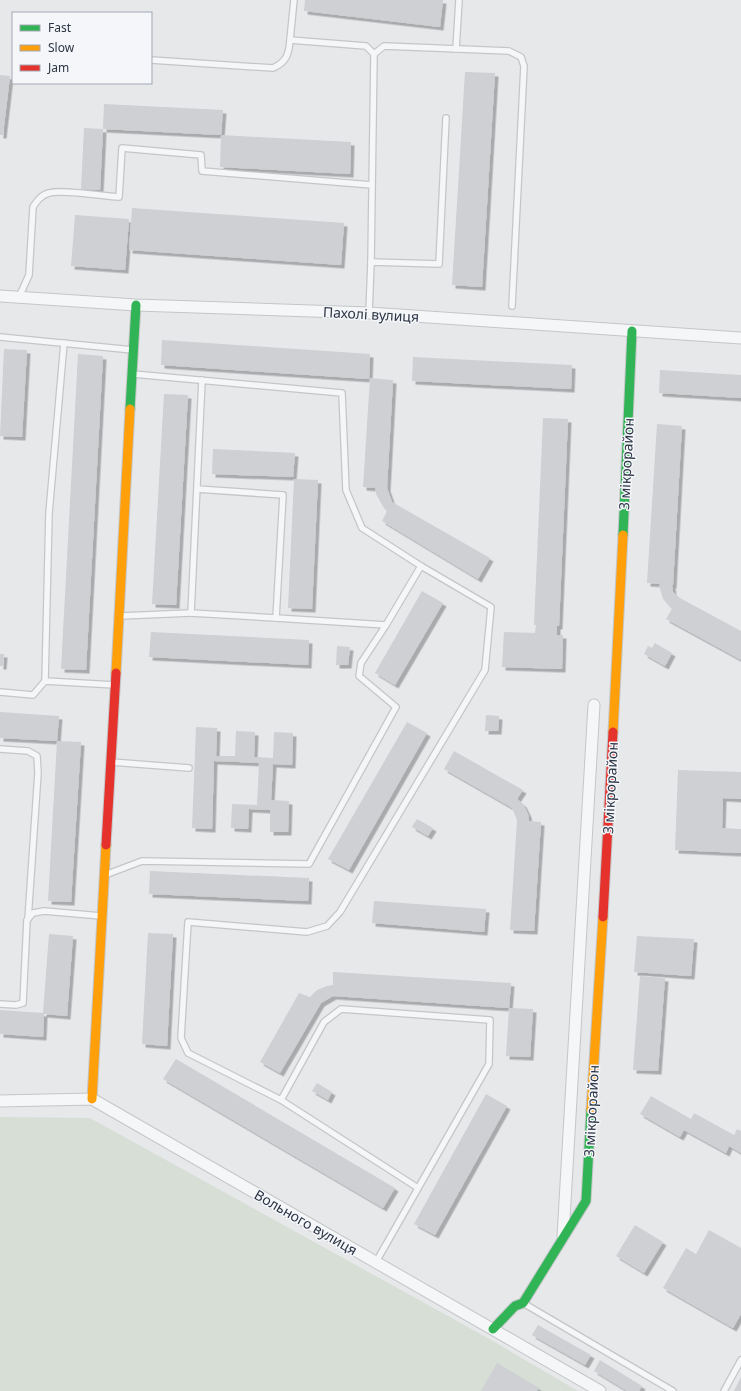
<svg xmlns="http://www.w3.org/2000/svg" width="741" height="1391" font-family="'Noto Sans',sans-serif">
  <defs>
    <filter id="shadow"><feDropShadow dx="3.5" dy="3.5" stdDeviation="0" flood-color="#0004"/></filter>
  </defs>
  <rect width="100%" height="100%" fill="#e6e8ea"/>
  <path fill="#d6ded6" d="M 0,1117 L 90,1118 L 486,1337 L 578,1391 L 0,1391 Z"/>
  <g fill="#ced0d3" filter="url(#shadow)">
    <path d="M 305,0 L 443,0 L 440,27 L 304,11 Z"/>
    <path d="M 465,72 L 495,73 L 482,287 L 452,285 Z"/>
    <path d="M 0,75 L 10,76 L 3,135 L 0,135 Z"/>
    <path d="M 104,104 L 223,110 L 221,135 L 103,129 Z"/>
    <path d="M 84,128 L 103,129 L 100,190 L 81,189 Z"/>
    <path d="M 221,135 L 351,142 L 350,174 L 220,167 Z"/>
    <path d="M 132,208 L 344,223 L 341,265 L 129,250 Z"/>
    <path d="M 75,215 L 129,219 L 125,270 L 71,266 Z"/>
    <path d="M 162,340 L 370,354 L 369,379 L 161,365 Z"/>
    <path d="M 4,349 L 27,350 L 22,437 L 0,436 Z"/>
    <path d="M 78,354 L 103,356 L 86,670 L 61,669 Z"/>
    <path d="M 413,357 L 572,365 L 571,389 L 412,381 Z"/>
    <path d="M 660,370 L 741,375 L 741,398 L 659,393 Z"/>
    <path d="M 370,378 L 393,380 L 387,488 L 392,502 L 490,558 L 478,579 L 382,521 L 387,511 L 384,508 L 376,494 L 375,488 L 363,487 Z"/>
    <path d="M 164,394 L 188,395 L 176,605 L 152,604 Z"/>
    <path d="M 543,418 L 568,419 L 559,626 L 557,626 L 557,635 L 563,635 L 562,669 L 502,667 L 504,632 L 535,633 L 536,625 L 534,625 Z"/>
    <path d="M 657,424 L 682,426 L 673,585 L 672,585 L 673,592 L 678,597 L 741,631 L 741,660 L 666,619 L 672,609 L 663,599 L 659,585 L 663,584 L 647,583 Z"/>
    <path d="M 213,449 L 295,453 L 293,477 L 212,474 Z"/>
    <path d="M 294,479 L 318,480 L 312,609 L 288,608 Z"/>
    <path d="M 422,591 L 443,603 L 395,685 L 375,673 Z"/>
    <path d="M 151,632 L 309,640 L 308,665 L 149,657 Z"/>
    <path d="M 655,643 L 672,653 L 665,666 L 644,654 L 648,646 L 652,648 Z"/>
    <path d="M 337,646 L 350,647 L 348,665 L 336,665 Z"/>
    <path d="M 0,654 L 4,654 L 3,666 L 0,666 Z"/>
    <path d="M 0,712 L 59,716 L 57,741 L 0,738 Z"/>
    <path d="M 486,715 L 499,716 L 498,731 L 485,731 Z"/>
    <path d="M 407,722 L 427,733 L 349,870 L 328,859 Z"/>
    <path d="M 196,727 L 217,728 L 216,756 L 235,756 L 236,731 L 255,732 L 254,757 L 273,758 L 274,732 L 293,733 L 292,765 L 273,764 L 271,800 L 289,801 L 288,832 L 270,832 L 270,810 L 249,809 L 248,829 L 231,828 L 232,804 L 257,805 L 259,763 L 214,761 L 212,829 L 192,828 Z"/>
    <path d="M 57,741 L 81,742 L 71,902 L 48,901 Z"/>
    <path d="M 454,751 L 523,790 L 517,799 L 523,804 L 528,814 L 529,821 L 541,822 L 534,931 L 510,930 L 517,820 L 512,808 L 444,769 Z"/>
    <path d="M 678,770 L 741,772 L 741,799 L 723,798 L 722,828 L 741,829 L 741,853 L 675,850 Z"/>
    <path d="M 417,819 L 433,828 L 428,836 L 412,827 Z"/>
    <path d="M 150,871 L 309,878 L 308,901 L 149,894 Z"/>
    <path d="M 374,901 L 486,909 L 484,932 L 372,923 Z"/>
    <path d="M 148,933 L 173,934 L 167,1046 L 142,1044 Z"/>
    <path d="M 49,934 L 73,936 L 67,1016 L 44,1014 L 43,1037 L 0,1034 L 0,1010 L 43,1013 Z"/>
    <path d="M 637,936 L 694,939 L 691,976 L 634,972 Z"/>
    <path d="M 333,972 L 511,983 L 509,1008 L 533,1009 L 530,1057 L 506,1056 L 509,1008 L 333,996 L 321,1003 L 280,1073 L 260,1062 L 299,993 L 310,997 L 317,990 L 327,986 L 333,985 Z"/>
    <path d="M 640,976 L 665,978 L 658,1071 L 633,1070 Z"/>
    <path d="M 176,1059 L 395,1188 L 383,1208 L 163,1079 Z"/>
    <path d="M 317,1083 L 332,1092 L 328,1100 L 312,1091 Z"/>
    <path d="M 486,1094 L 507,1106 L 435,1235 L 414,1224 Z"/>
    <path d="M 651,1096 L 691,1119 L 694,1113 L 734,1135 L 737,1129 L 741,1131 L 741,1153 L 729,1146 L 726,1153 L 684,1130 L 680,1137 L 640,1114 Z"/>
    <path d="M 635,1225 L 663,1242 L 644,1273 L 616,1256 Z"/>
    <path d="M 709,1230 L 741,1248 L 741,1314 L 733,1328 L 663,1288 L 686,1248 L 696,1254 Z"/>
    <path d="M 538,1325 L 591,1355 L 585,1365 L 532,1335 Z"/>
    <path d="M 600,1360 L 642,1386 L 639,1391 L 627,1391 L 594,1371 Z"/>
    <path d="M 497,1363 L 539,1388 L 537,1391 L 481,1391 Z"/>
    <path d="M 741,1377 L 741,1391 L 734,1391 Z"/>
  </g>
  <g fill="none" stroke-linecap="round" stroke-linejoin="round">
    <defs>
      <g id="lane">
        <path d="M 290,40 L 294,0"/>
        <path d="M 456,49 L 459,0"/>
        <path d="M 374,54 L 384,46 L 509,51 L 521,57 L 524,66 L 512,306"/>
        <path d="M 151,60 L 273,68 C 287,62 289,53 290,40 L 366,46 L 374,54 L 371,262"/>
        <path d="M 19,297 L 29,275 L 33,207 C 37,201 41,195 49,193 C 63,189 102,196 119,197 L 122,148 L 201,155 L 202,171 L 372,185"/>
        <path d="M 369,313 L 371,262 L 439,264 L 446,118"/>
        <path d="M 0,337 L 133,350"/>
        <path d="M 133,374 L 342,393 L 346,490 L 362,528 L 421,566 L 491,607 L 485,670 L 340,912 L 327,926 L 307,932 L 188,922 L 181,1038 L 188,1053 L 281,1100 L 418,1188"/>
        <path d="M 197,489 L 283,495 L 276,618 L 191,613 L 202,380"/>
        <path d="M 120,616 L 191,613"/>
        <path d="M 276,618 L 386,625"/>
        <path d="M 45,681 L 49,513 L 64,343"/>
        <path d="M 0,692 L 33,695 L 45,681 L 115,685"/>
        <path d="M 0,749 L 28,751 L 37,756 L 38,773 L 28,919"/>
        <path d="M 111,762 L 189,768"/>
        <path d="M 105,875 L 142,861 L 309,864 L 396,707 L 359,676 L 361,663 L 386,625 L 421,566"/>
        <path d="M 0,1004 L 16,1005 L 23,1003 L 27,920 L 33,913 L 44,911 L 101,916"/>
        <path d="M 281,1100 L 324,1022 L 341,1009 L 490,1020 L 489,1064 L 376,1262"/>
        <path d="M 523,1303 L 673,1391"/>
        <path d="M 724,1391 L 741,1360"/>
      </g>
      <g id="street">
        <path d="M 0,296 L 136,305 L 369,313 L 741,338"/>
        <path d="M 0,1101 L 92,1099 L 600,1391"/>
        <path d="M 563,1236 L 594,705"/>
      </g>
      <g id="fast">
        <path d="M 130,409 L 136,305"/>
        <path d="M 623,535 L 632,331"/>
        <path d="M 493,1329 L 515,1306 L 523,1303 L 586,1201 L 591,1110"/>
      </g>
      <g id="slow">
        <path d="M 116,673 L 130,409"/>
        <path d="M 613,732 L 623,535"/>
        <path d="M 92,1099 L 106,845"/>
        <path d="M 591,1110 L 603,917"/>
      </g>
      <g id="jam">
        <path d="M 106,845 L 116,673"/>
        <path d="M 603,917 L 613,732"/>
      </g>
    </defs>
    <use href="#lane" stroke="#c4c6c8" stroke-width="8"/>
    <use href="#street" stroke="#c4c6c8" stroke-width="13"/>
    <use href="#fast" stroke="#c4c6c8" stroke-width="11"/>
    <use href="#slow" stroke="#c4c6c8" stroke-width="11"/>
    <use href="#jam" stroke="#c4c6c8" stroke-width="11"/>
    <use href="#lane" stroke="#f5f6f7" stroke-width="5.5"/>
    <use href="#street" stroke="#f5f6f7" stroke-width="11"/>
    <use href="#fast" stroke="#30b455" stroke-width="9"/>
    <use href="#slow" stroke="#ff9f0a" stroke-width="9"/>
    <use href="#jam" stroke="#e5322d" stroke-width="9"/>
  </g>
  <g text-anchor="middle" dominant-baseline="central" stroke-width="3" stroke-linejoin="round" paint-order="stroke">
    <g font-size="14" fill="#2b3445" stroke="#f4f6f9">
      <text transform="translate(371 314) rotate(3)">Пахолі вулиця</text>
      <text transform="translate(626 464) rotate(-87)">3 мікрорайон</text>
      <text transform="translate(610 788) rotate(-87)">3 мікрорайон</text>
      <text transform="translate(591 1111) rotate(-87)">3 мікрорайон</text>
      <text transform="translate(306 1222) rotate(30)">Вольного вулиця</text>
    </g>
  </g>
  <rect x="12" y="12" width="140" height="72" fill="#f4f6f9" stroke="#a4a8b1"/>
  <rect x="20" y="25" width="20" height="6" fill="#30b455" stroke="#a4a8b1"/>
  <text x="48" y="32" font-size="12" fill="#2b3445">Fast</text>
  <rect x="20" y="45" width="20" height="6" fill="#ff9f0a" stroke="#a4a8b1"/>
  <text x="48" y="52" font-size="12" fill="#2b3445">Slow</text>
  <rect x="20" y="65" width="20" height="6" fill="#e5322d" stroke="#a4a8b1"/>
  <text x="48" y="72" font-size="12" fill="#2b3445">Jam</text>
</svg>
